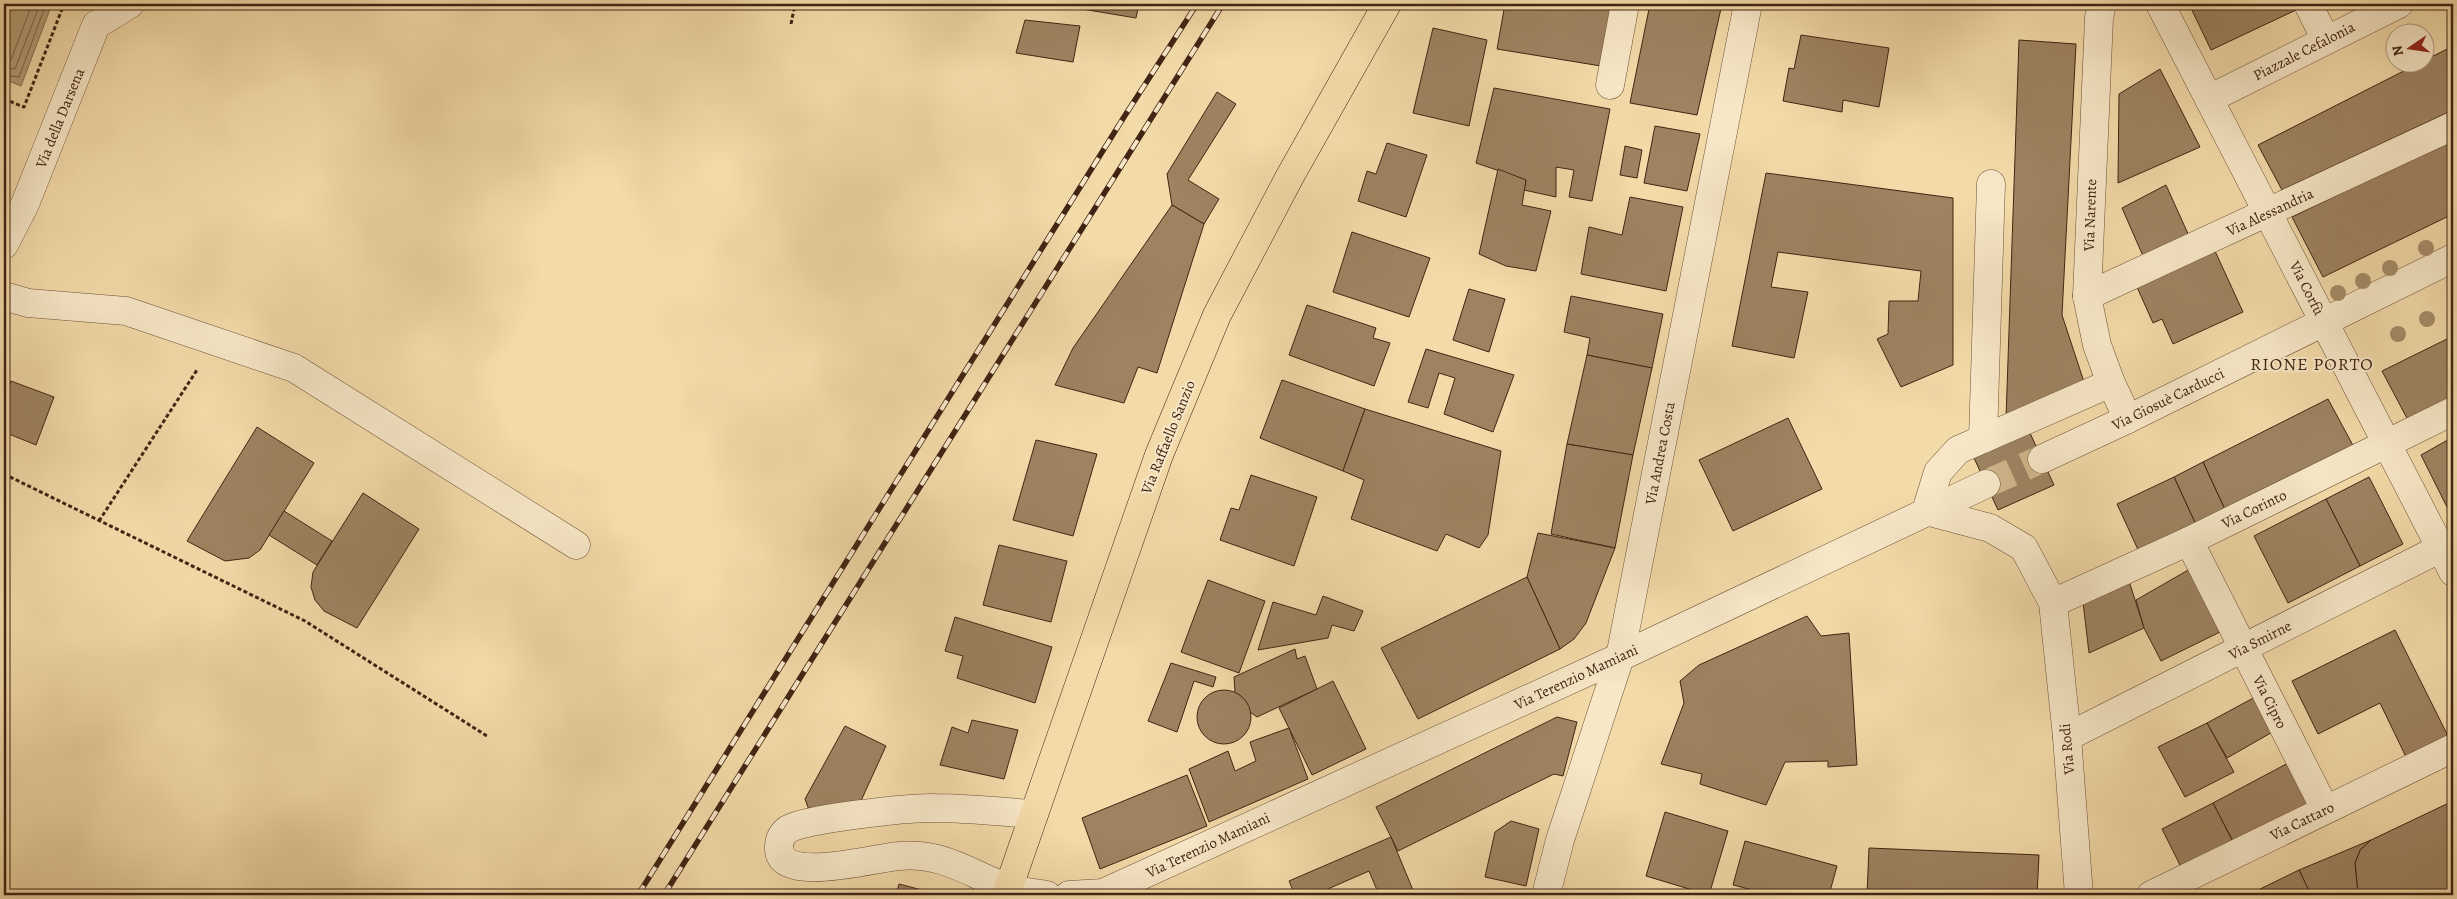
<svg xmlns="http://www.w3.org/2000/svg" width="2457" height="899" font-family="Alegreya,serif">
  <rect width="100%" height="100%" fill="#f3daa9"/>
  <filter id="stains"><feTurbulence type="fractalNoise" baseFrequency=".004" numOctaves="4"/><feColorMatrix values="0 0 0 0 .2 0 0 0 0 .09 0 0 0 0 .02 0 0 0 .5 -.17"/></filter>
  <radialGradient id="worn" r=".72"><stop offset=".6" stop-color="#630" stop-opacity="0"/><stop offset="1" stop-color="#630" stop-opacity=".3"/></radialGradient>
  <path fill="#b69c76" stroke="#876c4e" d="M 4,4 L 52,4 L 21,86 L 4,79 Z"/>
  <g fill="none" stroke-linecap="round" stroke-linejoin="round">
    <g stroke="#7c6044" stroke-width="1">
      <path d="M 4,61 L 11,60 L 32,4"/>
      <path d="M 4,68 L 15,69 L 40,4"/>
      <path d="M 4,75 L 19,77 L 46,4"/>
    </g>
  </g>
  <g fill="#9e8361" stroke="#412413">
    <path d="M 1052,4 L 1139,4 L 1136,18 Z"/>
    <path d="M 1505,4 L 1613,4 L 1601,66 L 1497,49 Z"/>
    <path d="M 1650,4 L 1722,4 L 1697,115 L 1630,103 Z"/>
    <rect x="2019" y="4" width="42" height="4"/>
    <path d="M 2189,4 L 2293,4 L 2296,10 L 2211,50 Z"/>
    <path d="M 1025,20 L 1080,26 L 1073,62 L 1016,53 Z"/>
    <path d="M 1433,28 L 1487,40 L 1469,126 L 1413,113 Z"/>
    <path d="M 1801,35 L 1889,48 L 1879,107 L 1843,100 L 1842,112 L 1783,101 L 1789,68 L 1794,69 Z"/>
    <path d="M 2019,40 L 2076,44 L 2062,315 L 2085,385 L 2006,418 Z"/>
    <path d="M 2453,46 L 2453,110 L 2282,190 L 2258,145 Z"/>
    <path d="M 2160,69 L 2200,147 L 2118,183 L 2119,94 Z"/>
    <path d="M 1494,88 L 1610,109 L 1592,201 L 1569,197 L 1574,170 L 1556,167 L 1556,197 L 1524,190 L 1526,180 L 1476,163 Z"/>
    <path d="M 1217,92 L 1236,104 L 1188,180 L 1219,199 L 1204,224 L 1172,205 L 1167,174 Z"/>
    <path d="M 1655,126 L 1700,134 L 1687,191 L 1644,183 Z"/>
    <path d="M 2453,139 L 2453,214 L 2323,277 L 2292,217 Z"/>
    <path d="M 1387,143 L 1427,155 L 1406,217 L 1358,201 L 1367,171 L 1376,174 Z"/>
    <path d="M 1625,146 L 1642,150 L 1637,178 L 1620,175 Z"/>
    <path d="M 1498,169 L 1526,180 L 1522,205 L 1551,211 L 1536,271 L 1506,266 L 1479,254 Z"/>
    <path d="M 1766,173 L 1953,198 L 1953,365 L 1901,387 L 1877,339 L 1888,334 L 1889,301 L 1918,301 L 1921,271 L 1778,252 L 1771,287 L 1808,292 L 1794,358 L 1732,346 Z"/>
    <path d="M 2166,185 L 2189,236 L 2143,256 L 2122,208 Z"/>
    <path d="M 1630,197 L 1683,207 L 1666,291 L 1581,274 L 1589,227 L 1622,235 Z"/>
    <path d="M 1172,205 L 1204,224 L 1157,373 L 1138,367 L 1124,403 L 1055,385 L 1073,348 Z"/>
    <path d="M 1352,232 L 1430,258 L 1409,317 L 1333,292 Z"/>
    <path d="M 2215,251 L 2243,312 L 2173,344 L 2162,319 L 2153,323 L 2137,287 Z"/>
    <path d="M 1469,289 L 1505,299 L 1489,352 L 1453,340 Z"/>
    <path d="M 1571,296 L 1663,314 L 1652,368 L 1587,355 L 1590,338 L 1564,332 Z"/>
    <path d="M 1307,305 L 1376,328 L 1373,338 L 1390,343 L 1374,386 L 1289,355 Z"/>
    <path d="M 2453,336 L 2453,404 L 2410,424 L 2382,371 Z"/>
    <path d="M 1426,349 L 1514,375 L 1493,432 L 1444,414 L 1455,378 L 1439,373 L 1428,408 L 1408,402 Z"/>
    <path d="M 1587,355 L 1652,368 L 1633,455 L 1567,444 Z"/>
    <path d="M 1282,380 L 1365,409 L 1343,471 L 1260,438 Z"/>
    <path d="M 11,381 L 54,397 L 36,445 L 4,432 L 4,401 Z"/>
    <path d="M 2328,399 L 2356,451 L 2227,514 L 2203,462 Z"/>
    <path d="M 1365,409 L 1501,451 L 1488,535 L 1479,548 L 1446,534 L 1437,551 L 1351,519 L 1364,480 L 1343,471 Z"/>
    <path d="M 1788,418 L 1822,489 L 1733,531 L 1699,460 Z"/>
    <path d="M 257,427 L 314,463 L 260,550 L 249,558 L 225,561 L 187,541 Z"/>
    <path d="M 2030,433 L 2054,485 L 1998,510 L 1974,458 Z"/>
    <path d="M 2453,437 L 2453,517 L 2452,517 L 2421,455 Z"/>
    <path d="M 1036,440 L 1097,454 L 1073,536 L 1013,520 Z"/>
    <path d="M 1567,444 L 1633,455 L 1615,548 L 1551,534 Z"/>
    <path d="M 2203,462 L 2227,514 L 2197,527 L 2174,477 Z"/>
    <path d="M 1251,475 L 1317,497 L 1294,566 L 1220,540 L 1231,508 L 1239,510 Z"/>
    <path d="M 2174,477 L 2197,527 L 2140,554 L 2117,504 Z"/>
    <path d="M 2369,477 L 2403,544 L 2360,566 L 2326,499 Z"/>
    <path d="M 363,493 L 419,529 L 357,628 L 324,611 L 315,600 L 311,587 L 313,572 Z"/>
    <path d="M 2326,499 L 2360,566 L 2288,603 L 2254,536 Z"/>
    <path d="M 284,511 L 332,541 L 317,565 L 269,535 Z"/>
    <path d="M 1538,533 L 1615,548 L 1586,623 L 1574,639 L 1560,649 L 1527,577 Z"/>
    <path d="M 999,545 L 1067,561 L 1051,622 L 983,605 Z"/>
    <path d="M 2190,569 L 2220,632 L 2161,661 L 2144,628 L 2136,600 Z"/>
    <path d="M 1527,577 L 1560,649 L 1418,719 L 1381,648 Z"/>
    <path d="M 1208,580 L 1265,601 L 1239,673 L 1181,652 Z"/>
    <path d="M 2129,581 L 2144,628 L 2089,653 L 2083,602 Z"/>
    <path d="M 1323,596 L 1363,611 L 1354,631 L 1332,625 L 1328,638 L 1258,650 L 1273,602 L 1316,615 Z"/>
    <path d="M 1807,616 L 1821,636 L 1849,633 L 1857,765 L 1828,767 L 1828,761 L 1785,762 L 1766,805 L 1700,784 L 1702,774 L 1661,764 L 1684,703 L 1680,681 L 1699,665 Z"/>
    <path d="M 955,617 L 1052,647 L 1035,703 L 957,678 L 963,656 L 945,651 Z"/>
    <path d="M 2395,630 L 2449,738 L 2407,759 L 2380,703 L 2318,734 L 2292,681 Z"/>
    <path d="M 1295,649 L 1297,659 L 1305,656 L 1317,689 L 1257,717 L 1250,712 L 1242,697 L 1235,693 L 1234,677 Z"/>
    <path d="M 1171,663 L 1216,677 L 1213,687 L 1194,681 L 1177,732 L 1148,721 Z"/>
    <path d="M 1333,681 L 1366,749 L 1312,775 L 1279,708 Z"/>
    <circle cx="1224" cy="717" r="27"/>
    <path d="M 2257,696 L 2276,730 L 2227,758 L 2207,723 Z"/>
    <path d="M 1557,717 L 1577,722 L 1563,776 L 1554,774 L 1398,851 L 1376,807 Z"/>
    <path d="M 972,720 L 1018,730 L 1004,779 L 940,765 L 952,727 L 968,733 Z"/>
    <path d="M 2207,723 L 2234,772 L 2185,797 L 2158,747 Z"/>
    <path d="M 845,726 L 886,746 L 860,803 L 809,810 L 805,799 Z"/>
    <path d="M 1289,728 L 1308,779 L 1209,822 L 1189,769 L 1228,751 L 1235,771 L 1256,761 L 1250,742 Z"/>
    <path d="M 2290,762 L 2313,806 L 2236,847 L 2213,803 Z"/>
    <path d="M 1187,775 L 1207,826 L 1100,869 L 1082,818 Z"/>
    <path d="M 2453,801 L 2453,895 L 2358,895 L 2355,863 L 2360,850 L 2371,840 Z"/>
    <path d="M 2213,803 L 2232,840 L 2181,867 L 2162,829 Z"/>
    <path d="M 1665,812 L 1728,831 L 1709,895 L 1646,876 Z"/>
    <path d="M 1511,821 L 1539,829 L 1526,886 L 1485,877 L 1495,832 Z"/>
    <path d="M 1391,837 L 1413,890 L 1400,895 L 1379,895 L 1369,871 L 1314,895 L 1295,895 L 1289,881 Z"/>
    <path d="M 2371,840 L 2360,850 L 2355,863 L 2358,895 L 2311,895 L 2299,870 Z"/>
    <path d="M 1745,841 L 1837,866 L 1829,895 L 1772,895 L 1733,885 Z"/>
    <path d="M 1869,848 L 2039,855 L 2037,895 L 1867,895 Z"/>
    <path d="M 2299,870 L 2311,895 L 2253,895 L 2252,893 Z"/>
    <path d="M 899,884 L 941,895 L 896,895 Z"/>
  </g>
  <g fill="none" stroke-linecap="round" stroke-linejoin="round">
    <path stroke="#cfb68b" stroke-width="28" stroke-dasharray="28 14" stroke-linecap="butt" d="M 1986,484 L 2042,459"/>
    <defs>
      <g id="minor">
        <path d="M 2102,4 L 2099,18 L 2087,296 L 2097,345 L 2111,383 L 2128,419"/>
        <path d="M 2160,4 L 2453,572"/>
        <path d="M 2308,4 L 2326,40"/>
        <path d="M 1610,85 L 1625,4"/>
        <path d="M 2209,99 L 2399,4"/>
        <path d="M 4,245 L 25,204 L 96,25 L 130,4"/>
        <path d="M 4,296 L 28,303 L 126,311 L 294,368 L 576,545"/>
        <path d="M 2087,296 L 2453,126"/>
        <path d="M 1983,439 L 1991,184"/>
        <path d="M 2042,459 L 2128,419 L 2453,258"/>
        <path d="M 1926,511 L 1990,528 L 2024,548 L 2053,603 L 2067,737 L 2079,895"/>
        <path d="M 1926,511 L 1938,472 L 1958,450 L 2111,383"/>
        <path d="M 2189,541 L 2325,809"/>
        <path d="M 2053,603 L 2189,541 L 2453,411"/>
        <path d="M 2067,737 L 2453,542"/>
        <path d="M 1034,814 C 1001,812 968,808 935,808 C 914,807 799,819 787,830 C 781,835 779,840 779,847 C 777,886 878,857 899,856 C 943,852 968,873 1006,887 C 1019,892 1034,893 1047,895"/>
        <path d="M 1069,895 L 1103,893 L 1620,657 L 1986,484"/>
        <path d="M 1546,895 L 1560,840 L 1620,657 L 1748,4"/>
        <path d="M 2151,895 L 2453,748"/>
      </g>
      <path id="major" d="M 1006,895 L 1159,455 L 1217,315 L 1289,178 L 1387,4"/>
    </defs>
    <use href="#minor" stroke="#6e5238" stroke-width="29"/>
    <use href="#major" stroke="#412413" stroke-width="29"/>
    <g stroke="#412413" stroke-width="3" stroke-dasharray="4 2.5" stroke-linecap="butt">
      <path d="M 791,24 L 795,4"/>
      <path d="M 4,99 L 24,107 L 64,4"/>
      <path d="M 4,474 L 305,621 L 487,736"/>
      <path d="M 99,521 L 197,370"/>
    </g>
    <use href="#minor" stroke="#f7e7c7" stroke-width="28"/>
    <use href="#major" stroke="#f3daa9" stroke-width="28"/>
    <defs>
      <g id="rail">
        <path d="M 638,895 L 1124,117 L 1197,4"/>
        <path d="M 664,895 L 1223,4"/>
      </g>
    </defs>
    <use href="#rail" stroke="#412413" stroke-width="5.5"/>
    <use href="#rail" stroke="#f7e7c7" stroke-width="4" stroke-dasharray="11" stroke-linecap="butt"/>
  </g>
  <g fill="#a58b68">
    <circle cx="2426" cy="248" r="8"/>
    <circle cx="2390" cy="268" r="8"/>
    <circle cx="2363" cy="281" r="8"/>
    <circle cx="2338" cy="293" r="8"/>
    <circle cx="2427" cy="319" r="8"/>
    <circle cx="2398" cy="334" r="8"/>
  </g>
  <g text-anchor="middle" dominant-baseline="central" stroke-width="4" stroke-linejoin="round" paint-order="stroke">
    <g font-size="15" fill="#412413" stroke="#f7e7c7">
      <text transform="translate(2304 51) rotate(-27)">Piazzale Cefalonia</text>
      <text transform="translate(60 118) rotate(-68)">Via della Darsena</text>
      <text transform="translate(2270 212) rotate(-25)">Via Alessandria</text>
      <text transform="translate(2090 215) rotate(-88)">Via Narente</text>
      <text transform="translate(2307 288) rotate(63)">Via Corfù</text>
      <text transform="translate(2168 399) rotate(-26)">Via Giosuè Carducci</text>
      <text transform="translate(1168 437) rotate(-68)">Via Raffaello Sanzio</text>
      <text transform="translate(1660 453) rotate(-79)">Via Andrea Costa</text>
      <text transform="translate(2254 509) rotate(-26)">Via Corinto</text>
      <text transform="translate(2260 640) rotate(-27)">Via Smirne</text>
      <text transform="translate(1576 677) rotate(-25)">Via Terenzio Mamiani</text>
      <text transform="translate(2270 702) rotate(63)">Via Cipro</text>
      <text transform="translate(2067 749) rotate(-95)">Via Rodi</text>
      <text transform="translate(2302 821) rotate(-26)">Via Cattaro</text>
      <text transform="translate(1208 845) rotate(-25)">Via Terenzio Mamiani</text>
    </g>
    <g font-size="18" letter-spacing="1" fill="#412413" stroke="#f7e7c7">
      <text x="2312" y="364">RIONE PORTO</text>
    </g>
  </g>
  <rect width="2457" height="899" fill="none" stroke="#f3daa9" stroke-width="20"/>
  <rect x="5" y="5" width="2447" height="889" fill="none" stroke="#412413" stroke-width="2.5"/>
  <rect x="10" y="10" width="2437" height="879" fill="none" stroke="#412413"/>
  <g transform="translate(2410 48) rotate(257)"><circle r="24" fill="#f7e7c7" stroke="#ae997f"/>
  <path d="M0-4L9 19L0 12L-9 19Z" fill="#8f2418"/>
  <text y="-8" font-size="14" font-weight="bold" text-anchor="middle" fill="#412413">N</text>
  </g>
  <rect width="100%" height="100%" filter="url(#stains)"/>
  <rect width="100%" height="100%" fill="url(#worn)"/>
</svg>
